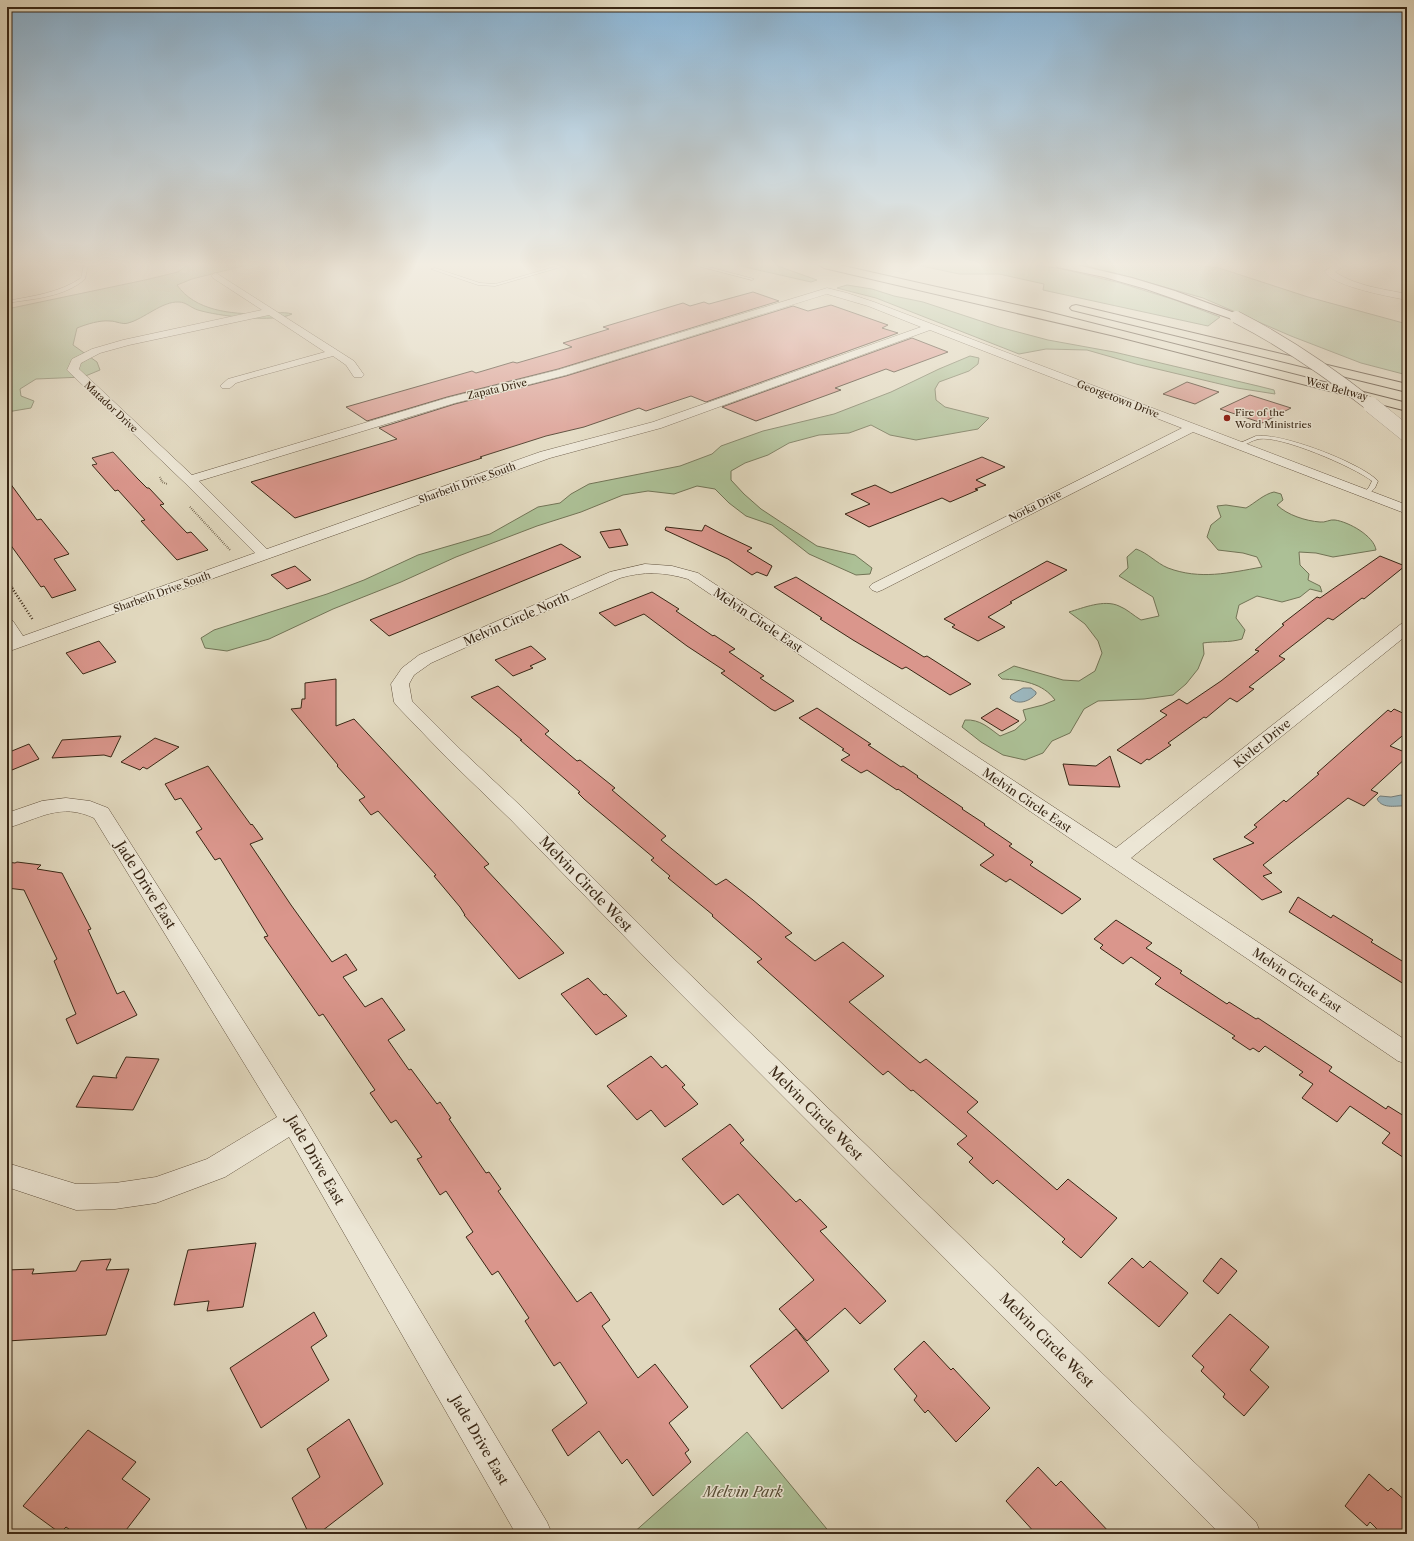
<svg xmlns="http://www.w3.org/2000/svg" width="1414" height="1541" font-family="'Libre Caslon Text',serif">
  <rect width="100%" height="100%" fill="#e1d8be"/>
  <filter id="stains"><feTurbulence type="fractalNoise" baseFrequency=".005" numOctaves="4"/><feColorMatrix values="0 0 0 0 .2 0 0 0 0 .09 0 0 0 0 .02 0 0 0 .5 -.17"/></filter>
  <radialGradient id="worn" r=".72"><stop offset=".6" stop-color="#630" stop-opacity="0"/><stop offset="1" stop-color="#630" stop-opacity=".3"/></radialGradient>
  <g fill="#acc096" stroke="#727456">
    <path d="M 192,265 L 247,265 L 192,279 L 177,285 C 195,311 231,314 261,314 C 270,314 283,311 292,314 C 275,323 217,316 198,310 C 191,308 186,302 179,302 C 162,301 144,319 128,323 C 123,325 116,321 110,321 C 100,320 87,324 77,328 L 73,345 L 97,362 L 100,370 L 83,377 L 36,379 L 20,389 L 21,396 L 34,401 L 31,408 L 7,412 L 7,309 L 145,280 L 178,272 L 186,266 Z"/>
    <path d="M 736,265 L 775,265 L 817,280 L 811,282 Z"/>
    <path d="M 917,265 L 1036,265 L 1062,269 L 1120,283 L 1175,300 L 1220,317 L 1208,326 L 1043,290 L 1044,284 L 999,274 L 959,274 Z"/>
    <path d="M 1076,265 L 1195,265 L 1219,268 L 1308,297 L 1407,324 L 1407,375 L 1361,363 L 1291,336 L 1203,298 L 1115,273 Z"/>
    <path d="M 847,285 L 872,289 L 894,296 L 923,302 L 999,327 L 1048,340 L 1114,352 L 1258,386 L 1274,390 L 1275,394 L 1237,388 L 1136,364 L 1087,350 L 1046,349 L 1019,354 L 876,298 L 837,288 Z"/>
    <path d="M 970,356 L 979,358 L 978,364 L 969,371 L 939,382 L 935,389 L 936,400 L 945,407 L 989,418 L 978,429 L 916,440 L 890,435 L 871,425 L 849,433 L 819,435 L 789,443 L 768,455 L 745,463 L 731,471 L 731,480 L 744,494 L 761,509 L 817,546 L 855,555 L 872,568 L 870,574 L 856,575 L 809,554 L 772,525 L 746,516 L 729,503 L 715,489 L 697,486 L 674,494 L 648,491 L 623,495 L 581,512 L 537,526 L 456,557 L 401,582 L 333,609 L 269,639 L 227,651 L 205,648 L 201,638 L 214,630 L 327,594 L 364,580 L 418,555 L 490,534 L 538,507 L 560,503 L 571,494 L 589,484 L 680,466 L 712,454 L 721,446 L 763,431 L 834,414 L 891,392 L 939,369 Z"/>
    <path d="M 1274,492 L 1281,494 L 1283,500 L 1277,505 C 1287,515 1306,521 1320,522 C 1325,523 1330,519 1335,520 C 1349,522 1374,536 1376,550 L 1333,557 L 1316,553 L 1299,552 L 1300,565 L 1309,574 L 1308,580 L 1320,586 L 1322,592 L 1310,589 L 1300,597 L 1282,602 L 1257,596 L 1239,605 L 1236,618 L 1245,630 L 1242,639 C 1229,643 1216,641 1203,643 L 1204,654 L 1198,669 L 1186,684 L 1173,695 L 1144,699 L 1098,701 L 1084,709 L 1070,733 L 1052,741 L 1043,753 L 1025,760 L 1003,755 L 981,742 L 962,727 L 965,720 C 980,719 989,728 1000,736 L 1015,730 L 1026,720 L 1023,710 L 1043,705 L 1055,700 C 1043,683 1022,680 1002,679 L 998,675 L 1014,666 L 1063,680 L 1079,681 L 1095,671 L 1102,653 L 1098,641 L 1085,624 L 1069,612 C 1083,608 1104,599 1119,606 C 1127,609 1134,616 1141,620 L 1159,616 L 1153,597 L 1119,576 L 1128,568 L 1127,557 L 1136,549 C 1148,553 1156,563 1168,568 C 1200,580 1229,573 1262,567 L 1257,557 L 1243,553 L 1218,550 L 1207,537 L 1211,525 L 1221,517 L 1217,506 L 1226,505 L 1246,508 C 1255,503 1264,494 1274,492 Z"/>
    <path d="M 747,1432 L 831,1534 L 632,1534 Z"/>
  </g>
  <g fill="#9bb6bd" stroke="#747d7a">
    <path d="M 1023,688 L 1031,688 L 1036,692 L 1036,694 C 1030,701 1018,706 1010,698 L 1011,695 Z"/>
    <path d="M 1401,795 L 1407,797 L 1407,806 C 1397,805 1383,810 1377,799 L 1380,796 L 1391,797 Z"/>
  </g>
  <g fill="#da968c" stroke="#392715">
    <path d="M 753,292 L 779,301 L 558,369 L 447,397 L 367,421 L 346,407 L 472,371 L 476,373 L 513,362 L 517,363 L 572,347 L 563,343 L 609,329 L 603,327 L 683,303 L 690,306 L 704,302 L 709,304 Z"/>
    <path d="M 831,305 L 888,325 L 882,328 L 898,333 L 706,402 L 691,396 L 646,411 L 639,408 L 584,427 L 546,436 L 480,457 L 482,458 L 295,518 L 251,482 L 397,439 L 379,428 L 455,404 L 566,376 L 793,306 L 808,311 Z"/>
    <path d="M 912,338 L 948,352 L 894,372 L 886,369 L 835,388 L 841,390 L 756,421 L 722,407 Z"/>
    <path d="M 1187,382 L 1219,392 L 1195,404 L 1163,394 Z"/>
    <path d="M 1250,395 L 1291,408 L 1262,423 L 1220,409 Z"/>
    <path d="M 113,452 L 137,478 L 147,488 L 149,488 L 164,504 L 160,505 L 187,533 L 191,532 L 208,550 L 177,560 L 141,521 L 145,520 L 118,490 L 115,491 L 92,465 L 97,464 L 92,458 Z"/>
    <path d="M 982,457 L 1005,467 L 976,480 L 986,485 L 975,489 L 978,490 L 950,502 L 942,498 L 869,527 L 845,514 L 870,504 L 851,494 L 875,485 L 891,493 Z"/>
    <path d="M 7,479 L 37,520 L 41,519 L 69,554 L 54,559 L 76,590 L 52,598 L 44,586 L 41,587 L 7,540 Z"/>
    <path d="M 705,525 L 718,532 L 752,548 L 747,551 L 772,566 L 767,576 L 757,572 L 752,575 L 728,559 L 665,530 L 666,527 L 702,531 Z"/>
    <path d="M 620,529 L 628,545 L 609,548 L 600,532 Z"/>
    <path d="M 561,544 L 581,557 L 389,636 L 370,620 Z"/>
    <path d="M 1380,556 L 1405,566 L 1364,599 L 1362,598 L 1333,620 L 1328,618 L 1279,656 L 1285,659 L 1249,687 L 1254,689 L 1237,702 L 1230,698 L 1206,718 L 1204,717 L 1168,743 L 1171,745 L 1149,760 L 1147,759 L 1141,764 L 1117,750 L 1167,715 L 1160,711 L 1179,699 L 1187,704 L 1221,681 L 1259,651 L 1255,650 L 1284,625 L 1282,624 L 1317,597 L 1320,598 Z"/>
    <path d="M 1047,561 L 1067,570 L 1010,602 L 1012,603 L 988,617 L 1005,627 L 978,641 L 952,627 L 955,625 L 944,619 Z"/>
    <path d="M 295,566 L 311,580 L 287,589 L 271,575 Z"/>
    <path d="M 796,577 L 924,657 L 927,656 L 971,684 L 950,695 L 906,667 L 902,669 L 853,640 L 820,619 L 822,618 L 774,587 Z"/>
    <path d="M 652,592 L 679,609 L 676,611 L 713,636 L 714,635 L 735,649 L 729,652 L 764,676 L 760,678 L 794,701 L 775,711 L 771,709 L 721,673 L 725,671 L 687,646 L 644,614 L 615,626 L 599,613 Z"/>
    <path d="M 99,641 L 116,662 L 83,674 L 66,653 Z"/>
    <path d="M 531,646 L 546,659 L 530,666 L 533,668 L 513,676 L 495,660 Z"/>
    <path d="M 336,679 L 336,726 L 354,719 L 489,864 L 484,867 L 564,953 L 519,979 L 464,915 L 465,915 L 460,907 L 434,876 L 436,875 L 378,811 L 371,815 L 359,800 L 365,797 L 337,766 L 338,765 L 291,709 L 301,708 L 302,699 L 305,699 L 305,683 Z"/>
    <path d="M 498,686 L 549,731 L 545,734 L 577,761 L 580,760 L 615,788 L 612,790 L 666,836 L 661,840 L 716,885 L 726,879 L 753,900 L 792,933 L 785,937 L 815,961 L 843,942 L 884,976 L 849,1002 L 920,1063 L 926,1059 L 978,1102 L 967,1112 L 1057,1190 L 1068,1179 L 1117,1218 L 1081,1258 L 1062,1242 L 1065,1239 L 997,1180 L 993,1184 L 969,1162 L 973,1158 L 957,1144 L 967,1136 L 913,1090 L 911,1091 L 888,1071 L 883,1075 L 757,962 L 762,959 L 712,916 L 713,915 L 668,878 L 670,876 L 651,860 L 654,858 L 584,799 L 578,793 L 580,792 L 520,740 L 522,740 L 471,697 Z"/>
    <path d="M 817,708 L 871,744 L 868,745 L 901,767 L 903,766 L 918,776 L 917,777 L 963,808 L 962,809 L 985,824 L 984,825 L 1012,844 L 1009,846 L 1033,862 L 1030,865 L 1081,899 L 1062,914 L 1010,879 L 1006,882 L 980,865 L 994,855 L 898,789 L 897,790 L 867,770 L 861,773 L 841,760 L 850,755 L 842,750 L 844,749 L 799,718 Z"/>
    <path d="M 997,708 L 1019,721 L 1002,731 L 981,718 Z"/>
    <path d="M 1394,709 L 1407,715 L 1407,732 L 1390,746 L 1407,753 L 1407,757 L 1371,790 L 1378,793 L 1364,806 L 1348,798 L 1263,865 L 1272,873 L 1263,876 L 1282,892 L 1262,900 L 1213,859 L 1254,843 L 1244,837 L 1257,827 L 1254,825 L 1284,800 L 1286,802 L 1319,774 L 1317,773 L 1388,710 L 1391,712 Z"/>
    <path d="M 121,736 L 111,757 L 104,755 L 52,758 L 62,740 Z"/>
    <path d="M 155,738 L 179,747 L 147,769 L 143,767 L 140,770 L 121,762 Z"/>
    <path d="M 29,744 L 39,759 L 7,772 L 7,753 Z"/>
    <path d="M 1110,756 L 1120,787 L 1069,785 L 1063,764 L 1096,766 Z"/>
    <path d="M 208,766 L 251,825 L 252,824 L 263,839 L 250,844 L 291,905 L 332,962 L 346,954 L 357,970 L 343,977 L 365,1007 L 382,998 L 405,1030 L 388,1040 L 409,1070 L 411,1069 L 437,1104 L 440,1102 L 451,1118 L 449,1119 L 486,1173 L 489,1172 L 501,1189 L 498,1191 L 577,1302 L 591,1292 L 610,1320 L 602,1326 L 638,1378 L 655,1364 L 688,1407 L 669,1423 L 689,1450 L 685,1453 L 691,1462 L 653,1496 L 627,1459 L 622,1464 L 599,1431 L 568,1456 L 552,1430 L 587,1403 L 560,1362 L 554,1366 L 525,1321 L 529,1318 L 498,1271 L 492,1275 L 466,1237 L 473,1232 L 446,1191 L 440,1195 L 417,1159 L 422,1157 L 396,1120 L 391,1123 L 370,1093 L 375,1090 L 323,1014 L 319,1016 L 264,937 L 268,936 L 220,858 L 215,860 L 196,832 L 202,829 L 181,798 L 175,800 L 165,784 Z"/>
    <path d="M 7,862 L 15,863 L 17,862 L 41,865 L 37,869 L 62,873 L 91,929 L 88,930 L 117,994 L 124,991 L 137,1015 L 77,1044 L 66,1019 L 76,1014 L 54,961 L 57,959 L 24,890 L 7,888 Z"/>
    <path d="M 1298,897 L 1331,918 L 1333,915 L 1373,940 L 1371,942 L 1407,964 L 1407,986 L 1289,912 Z"/>
    <path d="M 1116,920 L 1152,943 L 1146,948 L 1182,971 L 1180,973 L 1227,1004 L 1229,1002 L 1256,1019 L 1258,1018 L 1332,1067 L 1329,1071 L 1386,1109 L 1388,1106 L 1404,1116 L 1407,1112 L 1407,1160 L 1382,1143 L 1390,1133 L 1350,1106 L 1337,1122 L 1302,1098 L 1313,1084 L 1299,1075 L 1303,1072 L 1265,1046 L 1259,1052 L 1253,1048 L 1250,1050 L 1232,1038 L 1235,1036 L 1155,984 L 1161,978 L 1131,957 L 1123,964 L 1100,948 L 1103,945 L 1094,939 Z"/>
    <path d="M 588,978 L 604,995 L 606,994 L 627,1016 L 596,1035 L 561,994 Z"/>
    <path d="M 651,1056 L 662,1068 L 666,1065 L 685,1085 L 682,1087 L 698,1104 L 665,1127 L 651,1110 L 637,1120 L 607,1086 Z"/>
    <path d="M 126,1057 L 159,1059 L 133,1110 L 76,1107 L 93,1076 L 117,1078 L 116,1076 Z"/>
    <path d="M 730,1124 L 744,1140 L 740,1143 L 775,1180 L 796,1202 L 800,1199 L 827,1227 L 820,1231 L 886,1301 L 860,1324 L 845,1308 L 807,1341 L 779,1309 L 814,1280 L 738,1194 L 723,1205 L 682,1159 Z"/>
    <path d="M 256,1243 L 243,1307 L 207,1311 L 209,1301 L 174,1305 L 188,1250 Z"/>
    <path d="M 1132,1258 L 1143,1268 L 1150,1261 L 1188,1293 L 1159,1327 L 1108,1283 Z"/>
    <path d="M 1221,1258 L 1237,1271 L 1218,1294 L 1203,1281 Z"/>
    <path d="M 111,1259 L 106,1270 L 129,1269 L 106,1335 L 7,1341 L 7,1270 L 34,1269 L 32,1274 L 76,1271 L 81,1261 Z"/>
    <path d="M 314,1312 L 327,1336 L 311,1347 L 329,1380 L 261,1428 L 230,1368 Z"/>
    <path d="M 1230,1314 L 1269,1347 L 1250,1370 L 1269,1387 L 1244,1416 L 1223,1397 L 1225,1394 L 1201,1371 L 1204,1367 L 1192,1356 Z"/>
    <path d="M 796,1329 L 829,1371 L 782,1409 L 750,1366 Z"/>
    <path d="M 924,1341 L 951,1370 L 953,1368 L 990,1408 L 956,1442 L 928,1410 L 925,1413 L 914,1400 L 917,1396 L 894,1369 Z"/>
    <path d="M 349,1419 L 383,1484 L 318,1534 L 309,1534 L 292,1498 L 320,1477 L 307,1449 Z"/>
    <path d="M 88,1430 L 136,1462 L 122,1479 L 150,1499 L 123,1534 L 76,1534 L 66,1527 L 60,1533 L 23,1506 Z"/>
    <path d="M 1038,1467 L 1056,1486 L 1061,1481 L 1111,1534 L 1036,1534 L 1006,1501 Z"/>
    <path d="M 1369,1474 L 1388,1491 L 1391,1488 L 1407,1502 L 1407,1534 L 1382,1534 L 1370,1522 L 1367,1526 L 1345,1506 Z"/>
  </g>
  <g fill="none" stroke-linecap="round" stroke-linejoin="round">
    <defs>
      <g id="lane">
        <path d="M 84,265 L 88,265 L 85,279 C 65,297 33,299 7,303 L 7,301 C 33,296 59,293 81,278 Z"/>
        <path d="M 561,265 L 568,265 L 495,286 L 478,285 L 431,269 L 435,268 L 480,283 L 495,284 Z"/>
        <path d="M 694,265 L 701,265 L 754,279 L 752,280 Z"/>
        <path d="M 1256,436 C 1280,432 1361,463 1378,481 L 1375,488 L 1368,495 L 1364,495 L 1363,494 L 1369,487 L 1372,481 C 1354,467 1280,435 1259,439 C 1252,440 1246,445 1239,447 L 1236,445 Z"/>
      </g>
      <g id="street">
        <path d="M 1334,265 L 1346,265 L 1335,272 C 1356,286 1383,289 1407,294 L 1407,300 C 1392,297 1329,286 1325,271 Z"/>
        <path d="M 216,273 L 354,361 L 364,375 L 362,377 L 354,377 L 346,365 L 333,356 L 252,378 L 236,383 L 230,388 L 222,388 L 220,386 L 228,379 L 325,352 L 269,315 L 129,345 L 100,353 L 81,363 L 79,369 L 192,475 L 447,398 L 558,370 L 824,289 L 827,288 L 847,293 L 874,302 L 1407,505 L 1407,514 L 1193,432 L 882,590 L 877,592 L 872,590 L 869,587 L 872,584 L 1182,428 L 930,330 L 661,428 L 550,458 L 7,652 L 7,641 L 10,640 L 7,636 L 7,619 L 13,621 L 23,636 L 255,553 L 185,483 L 67,370 L 72,359 L 92,349 L 123,340 L 262,310 L 213,278 L 211,276 L 213,274 ZM 827,294 L 868,306 L 921,327 L 653,422 L 540,452 L 267,549 L 199,481 L 455,403 L 566,375 Z"/>
        <path d="M 645,564 L 672,566 L 698,573 L 1116,848 L 1401,624 L 1407,622 L 1407,635 L 1131,858 L 1407,1041 L 1407,1064 L 1398,1061 L 688,579 C 664,572 644,571 620,578 L 431,663 L 414,675 L 409,684 L 412,701 L 461,750 L 525,810 L 676,961 L 1256,1522 L 1261,1534 L 1220,1534 L 660,973 L 511,820 L 447,758 L 397,706 L 394,702 L 391,684 L 402,668 L 419,655 L 610,572 Z"/>
        <path d="M 66,798 L 90,801 L 108,808 L 302,1113 L 547,1522 L 552,1534 L 516,1534 L 289,1137 L 225,1177 L 156,1203 L 115,1209 L 76,1210 L 7,1187 L 7,1163 L 76,1184 L 115,1183 L 156,1177 L 207,1159 L 277,1117 L 94,818 C 60,802 39,819 7,828 L 7,813 L 42,801 Z"/>
      </g>
      <path id="secondary" d="M 1056,265 L 1077,265 L 1132,278 L 1175,291 L 1240,315 L 1242,317 L 1240,319 L 1232,319 L 1146,289 L 1104,277 L 1057,267 Z"/>
      <g id="highway">
        <path d="M 819,265 L 839,265 L 1044,311 L 1407,403 L 1407,411 L 1115,336 L 824,268 Z"/>
        <path d="M 1076,305 L 1407,384 L 1407,392 L 1072,310 L 1070,308 L 1072,306 Z"/>
      </g>
    </defs>
    <use href="#lane" stroke="#63533f" stroke-width="1"/>
    <use href="#street" stroke="#63533f" stroke-width="1"/>
    <use href="#secondary" stroke="#392715" stroke-width="2"/>
    <use href="#highway" stroke="#392715" stroke-width="2"/>
    <g stroke="#392715" stroke-width="2" stroke-dasharray="0.5 1.5" stroke-linecap="butt">
      <path d="M 160,477 L 162,482 L 167,484"/>
      <path d="M 190,507 L 230,550"/>
      <path d="M 7,580 L 13,589"/>
    </g>
    <path stroke="#392715" stroke-width="2.5" stroke-dasharray="1 2" stroke-linecap="butt" d="M 12,588 L 33,620"/>
    <use href="#lane" fill="#ece6d5" fill-rule="evenodd"/>
    <use href="#street" fill="#ece6d5" fill-rule="evenodd"/>
    <use href="#secondary" fill="#ece6d5" fill-rule="evenodd"/>
    <use href="#highway" fill="#e1d8be" fill-rule="evenodd"/>
    <defs>
      <path id="secondary-bridge-far1" d="M 1236,317 C 1285,342 1329,372 1372,406"/>
      <path id="secondary-bridge" d="M 1371,405 L 1407,434"/>
    </defs>
    <use href="#secondary-bridge-far1" stroke="#392715" stroke-width="13" stroke-linecap="butt"/>
    <use href="#secondary-bridge" stroke="#392715" stroke-width="16" stroke-linecap="butt"/>
    <use href="#secondary-bridge-far1" stroke="#ece6d5" stroke-width="12"/>
    <use href="#secondary-bridge" stroke="#ece6d5" stroke-width="16"/>
  </g>
  <linearGradient id="sky" x2="0" y2="1"><stop stop-color="#89b5d7"/><stop offset="0.55" stop-color="#f2ede2"/><stop offset="1" stop-color="#f2ede2" stop-opacity="0"/></linearGradient>
  <rect width="1414" height="481" fill="url(#sky)"/>
  <circle fill="#8f2418" stroke="#ece6d5" stroke-width="1.5" cx="1227" cy="418" r="4"/>
  <g text-anchor="middle" dominant-baseline="central" stroke-width="3" stroke-linejoin="round" paint-order="stroke">
    <g font-size="10" fill="#392715" stroke="#ece6d5">
      <text transform="translate(497 389) rotate(-13)">Zapata Drive</text>
      <text transform="translate(1337 389) rotate(15)">West Beltway</text>
      <text transform="translate(1118 399) rotate(21)">Georgetown Drive</text>
      <text transform="translate(111 407) rotate(43)">Matador Drive</text>
      <text transform="translate(467 483) rotate(-20)">Sharbeth Drive South</text>
      <text transform="translate(1035 506) rotate(-27)">Norka Drive</text>
      <text transform="translate(162 592) rotate(-20)">Sharbeth Drive South</text>
    </g>
    <g font-size="10" fill="#392715" stroke="#ece6d5" text-anchor="start">
      <text x="1235" y="412">Fire of the<tspan x="1235" dy="12">Word Ministries</tspan></text>
    </g>
    <g font-size="12" fill="#392715" stroke="#ece6d5">
      <text transform="translate(516 619) rotate(-24)">Melvin Circle North</text>
      <text transform="translate(758 620) rotate(34)">Melvin Circle East</text>
      <text transform="translate(1262 743) rotate(-39)">Kivler Drive</text>
      <text transform="translate(1027 800) rotate(34)">Melvin Circle East</text>
      <text transform="translate(1297 980) rotate(34)">Melvin Circle East</text>
    </g>
    <g font-size="14" fill="#392715" stroke="#ece6d5">
      <text transform="translate(586 884) rotate(46)">Melvin Circle West</text>
      <text transform="translate(146 885) rotate(58)">Jade Drive East</text>
      <text transform="translate(816 1113) rotate(45)">Melvin Circle West</text>
      <text transform="translate(316 1160) rotate(60)">Jade Drive East</text>
      <text transform="translate(1047 1340) rotate(45)">Melvin Circle West</text>
      <text transform="translate(480 1440) rotate(60)">Jade Drive East</text>
    </g>
    <g font-size="14" font-style="italic" fill="#564d35" stroke="#ece6d5">
      <text x="743" y="1492">Melvin Park</text>
    </g>
  </g>
  <rect width="1414" height="1541" fill="none" stroke="#e1d8be" stroke-width="24"/>
  <rect x="8" y="8" width="1398" height="1525" fill="none" stroke="#392715" stroke-width="2"/>
  <rect x="12" y="12" width="1390" height="1517" fill="none" stroke="#392715"/>
  <rect width="100%" height="100%" filter="url(#stains)"/>
  <rect width="100%" height="100%" fill="url(#worn)"/>
</svg>
